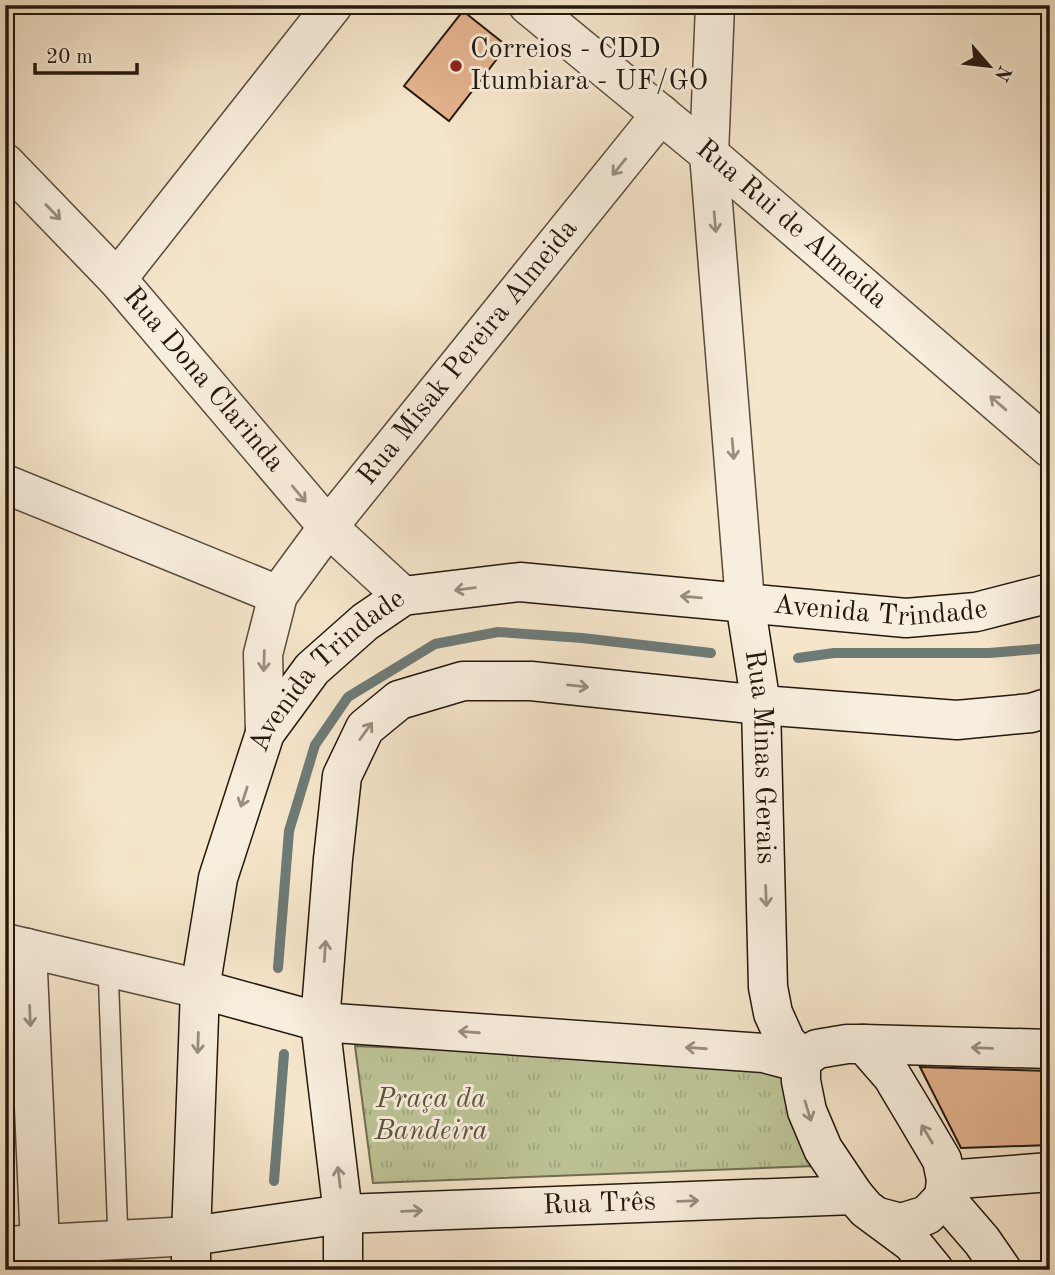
<svg xmlns="http://www.w3.org/2000/svg" width="1055" height="1275" font-family="'Old Standard TT',serif">
  <defs>
    <pattern id="park-tufts" width="24" height="20" patternUnits="userSpaceOnUse" patternTransform="scale(1.75)"><rect width="24" height="20" fill="#bdc496"/><path d="M3 7l-1-3M5 7V3M7 7l1-3M15 17l-1-3M17 17v-4M19 17l1-3" fill="none" stroke="#a2a880"/></pattern>
  </defs>
  <rect width="100%" height="100%" fill="#f5e5ca"/>
  <filter id="stains"><feTurbulence type="fractalNoise" baseFrequency=".00286" numOctaves="4"/><feColorMatrix values="0 0 0 0 .2 0 0 0 0 .09 0 0 0 0 .02 0 0 0 .5 -.17"/></filter>
  <radialGradient id="worn" r=".72"><stop offset=".6" stop-color="#630" stop-opacity="0"/><stop offset="1" stop-color="#630" stop-opacity=".3"/></radialGradient>
  <path fill="url(#park-tufts)" stroke="#706e52" stroke-width="2" d="M 355,1046 L 781,1063 L 814,1166 L 373,1183 Z"/>
  <g fill="none" stroke-linecap="round" stroke-linejoin="round">
    <g stroke="#6d7b77" stroke-width="10">
      <path d="M 798,658 L 834,653 L 989,653 L 1050,648"/>
      <path d="M 278,968 L 289,831 L 315,745 L 348,697 L 435,644 L 498,632 L 582,638 L 711,653"/>
      <path d="M 274,1181 L 284,1054"/>
    </g>
  </g>
  <g fill="#e4b38e" stroke="#23180e" stroke-width="2">
    <path d="M 463,11 L 507,46 L 449,121 L 404,86 Z"/>
    <path d="M 920,1067 L 1050,1071 L 1050,1145 L 961,1148 Z"/>
  </g>
  <g fill="none" stroke-linecap="round" stroke-linejoin="round">
    <defs>
      <path id="lane" d="M 108,967 L 118,1240"/>
      <g id="street">
        <path id="s1" d="M 528,5 L 709,154 L 1050,448"/>
        <path d="M 715,5 L 709,154 L 745,602"/>
        <path id="s2" d="M 5,163 L 117,279 L 328,527 L 403,596"/>
        <path d="M 117,279 L 333,5"/>
        <path d="M 5,484 L 278,595"/>
        <path id="s3" d="M 265,733 L 263,654 L 278,595 L 328,527 L 661,114"/>
        <path d="M 5,943 L 200,989"/>
        <path d="M 27,948 L 40,1244"/>
        <path d="M 5,1246 L 191,1236"/>
      </g>
      <g id="secondary">
        <path id="s4" d="M 745,602 L 761,705 L 768,987 L 773,1013 L 786,1042 L 803,1059"/>
        <path d="M 200,989 L 320,1022 L 764,1053 L 801,1063"/>
        <path d="M 864,1044 L 1050,1049"/>
        <path d="M 946,1180 L 1050,1172"/>
        <path d="M 944,1197 L 982,1241 L 1002,1270"/>
        <path d="M 878,1217 L 901,1223 L 927,1215 L 944,1197 L 946,1180 L 942,1160 L 916,1116 L 892,1076 L 864,1044 L 847,1044 L 817,1049 L 803,1059 L 801,1063 L 801,1081 L 807,1111 L 823,1149 L 854,1195 L 866,1209 L 912,1243 L 934,1270"/>
        <path id="s5" d="M 191,1236 L 343,1214 L 854,1195"/>
        <path id="s6" d="M 191,1270 L 191,1236 L 200,989 L 218,878 L 265,733 L 312,669 L 365,622 L 403,596 L 520,582 L 906,618 L 976,612 L 1050,593"/>
        <path d="M 343,1270 L 343,1214 L 320,1022 L 333,859 L 342,776 L 365,728 L 399,700 L 463,681 L 531,681 L 761,705 L 957,720 L 1031,713 L 1050,707"/>
      </g>
    </defs>
    <use href="#lane" stroke="#584b3d" stroke-width="22"/>
    <use href="#street" stroke="#584b3d" stroke-width="41"/>
    <use href="#secondary" stroke="#23180e" stroke-width="41"/>
    <use href="#lane" stroke="#f8eedd" stroke-width="19"/>
    <use href="#street" stroke="#f8eedd" stroke-width="38"/>
    <use href="#secondary" stroke="#f8eedd" stroke-width="38"/>
  </g>
  <defs><path id="oneway-shaft" d="M-6 0H5M1.5-3L5.5 0L1.5 3" fill="none" stroke-width="1.6" stroke-linecap="round" stroke-linejoin="round" transform="scale(1.75)"/></defs>
  <g stroke="#988e80">
    <use href="#oneway-shaft" transform="translate(619 167) rotate(129)"/>
    <use href="#oneway-shaft" transform="translate(53 212) rotate(46)"/>
    <use href="#oneway-shaft" transform="translate(715 222) rotate(85)"/>
    <use href="#oneway-shaft" transform="translate(998 403) rotate(-139)"/>
    <use href="#oneway-shaft" transform="translate(733 449) rotate(85)"/>
    <use href="#oneway-shaft" transform="translate(299 494) rotate(50)"/>
    <use href="#oneway-shaft" transform="translate(465 589) rotate(173)"/>
    <use href="#oneway-shaft" transform="translate(691 597) rotate(-175)"/>
    <use href="#oneway-shaft" transform="translate(264 661) rotate(92)"/>
    <use href="#oneway-shaft" transform="translate(578 686) rotate(6)"/>
    <use href="#oneway-shaft" transform="translate(366 731) rotate(-54)"/>
    <use href="#oneway-shaft" transform="translate(244 797) rotate(108)"/>
    <use href="#oneway-shaft" transform="translate(766 896) rotate(88)"/>
    <use href="#oneway-shaft" transform="translate(325 951) rotate(-86)"/>
    <use href="#oneway-shaft" transform="translate(30 1016) rotate(88)"/>
    <use href="#oneway-shaft" transform="translate(469 1032) rotate(-176)"/>
    <use href="#oneway-shaft" transform="translate(198 1043) rotate(92)"/>
    <use href="#oneway-shaft" transform="translate(696 1048) rotate(-176)"/>
    <use href="#oneway-shaft" transform="translate(982 1048) rotate(-178)"/>
    <use href="#oneway-shaft" transform="translate(808 1111) rotate(73)"/>
    <use href="#oneway-shaft" transform="translate(927 1134) rotate(-121)"/>
    <use href="#oneway-shaft" transform="translate(339 1177) rotate(-97)"/>
    <use href="#oneway-shaft" transform="translate(688 1201) rotate(-2)"/>
    <use href="#oneway-shaft" transform="translate(412 1211) rotate(-2)"/>
  </g>
  <circle fill="#8f2418" stroke="#f8eedd" stroke-width="2.5" cx="456" cy="66" r="7"/>
  <g text-anchor="middle" dominant-baseline="central" stroke-width="6" stroke-linejoin="round" paint-order="stroke">
    <g font-size="28" fill="#23180e" stroke="#f8eedd" text-anchor="start">
      <text x="470" y="50">Correios - CDD<tspan x="470" dy="32">Itumbiara - UF/GO</tspan></text>
    </g>
    <g font-size="28" fill="#23180e" stroke="#f8eedd">
      <text stroke="none"><textPath href="#s1" startOffset="343">Rua Rui de Almeida</textPath></text>
      <text stroke="none"><textPath href="#s3" startOffset="448">Rua Misak Pereira Almeida</textPath></text>
      <text stroke="none"><textPath href="#s2" startOffset="294">Rua Dona Clarinda</textPath></text>
      <text stroke="none"><textPath href="#s6" startOffset="1222">Avenida Trindade</textPath></text>
      <text stroke="none"><textPath href="#s6" startOffset="634">Avenida Trindade</textPath></text>
      <text stroke="none"><textPath href="#s4" startOffset="156">Rua Minas Gerais</textPath></text>
      <text stroke="none"><textPath href="#s5" startOffset="410">Rua Três</textPath></text>
    </g>
    <g font-size="28" font-style="italic" fill="#59543e" stroke="#f8eedd">
      <text x="431" y="1100">Praça da<tspan x="431" dy="32">Bandeira</tspan></text>
    </g>
  </g>
  <rect width="1055" height="1275" fill="none" stroke="#f5e5ca" stroke-width="28"/>
  <rect x="7" y="7" width="1041" height="1261" fill="none" stroke="#23180e" stroke-width="3.5"/>
  <rect x="14" y="14" width="1027" height="1247" fill="none" stroke="#23180e" stroke-width="2"/>
  <g transform="translate(989 66) rotate(118)" stroke="#f8eedd" stroke-width="5" paint-order="stroke">
  <path d="M0-5L12 26L0 18L-12 26Z" fill="#23180e"/>
  <text y="-10" font-size="19" font-weight="bold" text-anchor="middle" fill="#23180e">N</text>
  </g>
  <path d="M35 63v10h102v-10" fill="none" stroke="#23180e" stroke-width="3.5"/>
  <text x="46" y="63" font-size="21" fill="#23180e" stroke="#f8eedd" stroke-width="5" paint-order="stroke">20 m</text>
  <rect width="100%" height="100%" filter="url(#stains)"/>
  <rect width="100%" height="100%" fill="url(#worn)"/>
</svg>
